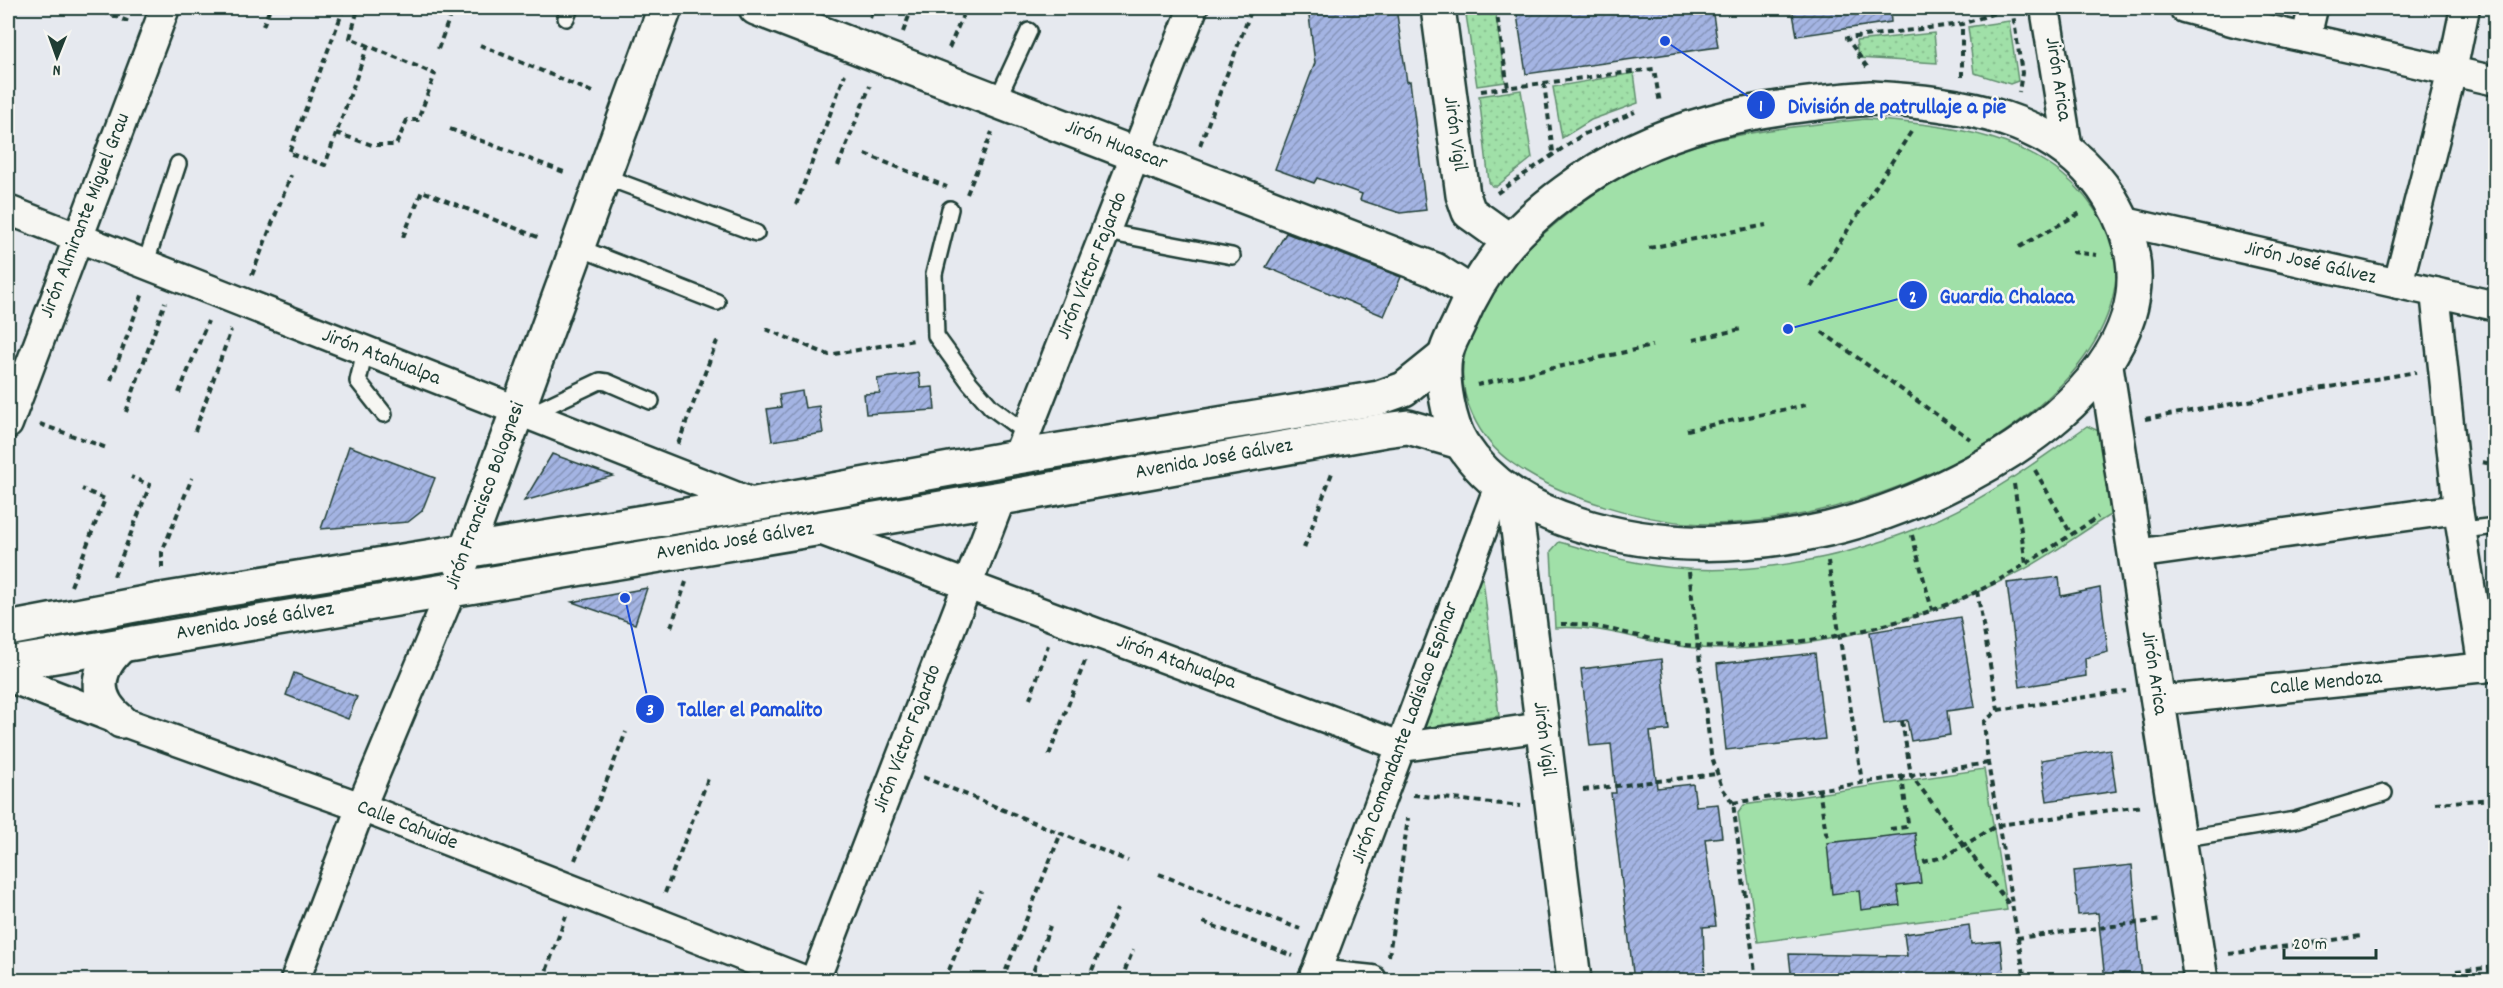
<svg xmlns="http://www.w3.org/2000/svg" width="2503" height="988" font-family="Dekko,sans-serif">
  <defs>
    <pattern id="grass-dots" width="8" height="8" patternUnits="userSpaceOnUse" patternTransform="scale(1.5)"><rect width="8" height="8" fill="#a0e0a8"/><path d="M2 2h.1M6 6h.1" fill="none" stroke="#89c191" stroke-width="1.8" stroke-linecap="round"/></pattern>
    <pattern id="building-hatch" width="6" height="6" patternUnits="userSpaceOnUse" patternTransform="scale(1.5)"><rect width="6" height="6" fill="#a4b4e3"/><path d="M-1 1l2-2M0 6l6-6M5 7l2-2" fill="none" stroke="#8594b9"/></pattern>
  </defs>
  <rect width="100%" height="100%" fill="#e6e9ef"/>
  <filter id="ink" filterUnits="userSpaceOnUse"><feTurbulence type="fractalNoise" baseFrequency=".0167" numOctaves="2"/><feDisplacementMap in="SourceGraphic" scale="12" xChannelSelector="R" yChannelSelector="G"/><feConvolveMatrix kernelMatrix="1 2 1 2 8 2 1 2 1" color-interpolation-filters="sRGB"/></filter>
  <g filter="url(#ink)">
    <g fill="url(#grass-dots)" stroke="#608e6e" stroke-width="1.5">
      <path d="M 1465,8 L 1495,8 L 1505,82 L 1477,86 Z"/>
      <path d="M 2009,21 L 2018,81 L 2010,84 L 1974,73 L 1968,27 Z"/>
      <path d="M 1934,33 L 1937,63 L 1858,58 L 1856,41 Z"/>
      <path d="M 1634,73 L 1638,103 L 1591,120 L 1562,138 L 1553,87 Z"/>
      <path d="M 1521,90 L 1532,158 L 1497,186 L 1492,186 L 1489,182 L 1479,96 Z"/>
      <path d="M 1470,578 L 1483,579 L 1499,716 L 1425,728 Z"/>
    </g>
    <g fill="#a0e0a8" stroke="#608e6e" stroke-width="1.5">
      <path d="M 1866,119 C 1947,125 2041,134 2092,206 C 2098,215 2107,224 2110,234 C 2128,283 2104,336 2072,373 C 1990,467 1834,523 1710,524 C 1650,524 1560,498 1512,463 C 1479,440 1455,394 1465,354 C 1473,320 1492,292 1512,265 C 1523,250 1540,237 1554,225 C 1592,192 1643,160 1692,146 C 1748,130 1808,125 1866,119 Z"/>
      <path d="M 2087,426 L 2099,431 L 2110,515 C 2080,533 2052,555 2021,571 C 1923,622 1810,655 1698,648 C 1650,645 1603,624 1555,628 L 1551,551 L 1559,542 C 1582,548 1605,556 1629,561 C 1730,583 1848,561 1941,518 C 1993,494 2040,459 2087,426 Z"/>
      <path d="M 1984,769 L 2007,910 L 1758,942 L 1738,813 L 1744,805 Z"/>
    </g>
    <g fill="url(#building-hatch)" stroke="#1f3d34" stroke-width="1.5">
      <path d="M 1308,8 L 1396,8 L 1407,82 L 1410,81 L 1426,210 L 1400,213 L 1360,200 L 1362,194 L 1317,178 L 1314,183 L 1275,169 L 1315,63 Z"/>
      <path d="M 1516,8 L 1712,8 L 1718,47 L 1526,74 Z"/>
      <path d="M 1792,8 L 1890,8 L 1891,22 L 1797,36 Z"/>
      <path d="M 1286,233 L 1401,277 L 1384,316 L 1266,267 Z"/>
      <path d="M 919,373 L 921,388 L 933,387 L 935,410 L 866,414 L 864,394 L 880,393 L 877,379 Z"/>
      <path d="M 802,391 L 805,408 L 819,406 L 823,433 L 772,441 L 767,409 L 781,407 L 779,395 Z"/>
      <path d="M 349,446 L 435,478 L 422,511 L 408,522 L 321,529 Z"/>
      <path d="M 552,454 L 613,476 L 524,501 Z"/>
      <path d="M 2059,577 L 2061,596 L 2100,588 L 2108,652 L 2085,658 L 2086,676 L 2020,687 L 2007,583 Z"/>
      <path d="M 647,588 L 635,624 L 572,602 Z"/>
      <path d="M 1960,617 L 1975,707 L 1947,711 L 1950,735 L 1911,741 L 1907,720 L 1884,724 L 1870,632 Z"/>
      <path d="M 1815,653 L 1825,739 L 1726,750 L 1717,664 Z"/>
      <path d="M 1661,659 L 1669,730 L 1650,732 L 1657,788 L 1693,784 L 1696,806 L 1718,804 L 1722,837 L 1705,839 L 1716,926 L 1703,927 L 1705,978 L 1634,981 L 1611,793 L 1616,793 L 1611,744 L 1590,746 L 1581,669 Z"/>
      <path d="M 294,673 L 357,697 L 348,719 L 286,695 Z"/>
      <path d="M 2110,749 L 2116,791 L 2047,801 L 2041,760 Z"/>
      <path d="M 1915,833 L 1921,883 L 1897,886 L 1900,905 L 1861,910 L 1859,890 L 1832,894 L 1827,843 Z"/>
      <path d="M 2132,865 L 2142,981 L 2105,981 L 2098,913 L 2078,915 L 2074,871 Z"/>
      <path d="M 1969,925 L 1971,944 L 2000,941 L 2005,981 L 1792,981 L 1789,954 L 1907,956 L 1904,934 Z"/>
    </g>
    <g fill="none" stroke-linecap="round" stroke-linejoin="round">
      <defs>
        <g id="lane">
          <path d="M 566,18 L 570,8"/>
          <path d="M 997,100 L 1029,31"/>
          <path d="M 603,176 L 756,233"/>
          <path d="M 950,209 L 934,274 L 936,336 L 970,383 L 991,407 L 1026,433"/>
          <path d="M 1106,232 L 1232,256"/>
          <path d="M 577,247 L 717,302"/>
          <path d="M 145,265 L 178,164"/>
          <path d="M 365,351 L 358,381 L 384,414"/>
          <path d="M 528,415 L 600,381 L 607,382 L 651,401"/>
          <path d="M 2463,530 L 2496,526"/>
          <path d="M 2180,839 L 2295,820 L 2384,793"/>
        </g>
        <g id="street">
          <path d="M 2045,8 L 2068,150"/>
          <path d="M 2184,8 L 2239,23 L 2496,81"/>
          <path d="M 2306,38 L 2313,8"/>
          <path d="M 8,210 L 755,504"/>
          <path d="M 2125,222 L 2496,306"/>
          <path d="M 2398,284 L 2452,71 L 2465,8"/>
          <path d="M 2435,292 L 2458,509 L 2483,668"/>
          <path d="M 8,424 L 165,8"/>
          <path d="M 1017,457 L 1193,8"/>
          <path d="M 817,529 L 1403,747 L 1542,727"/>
          <path d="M 2135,554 L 2458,509"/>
          <path d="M 8,677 L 121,721 L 361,807 L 804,980"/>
          <path d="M 2157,701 L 2496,666"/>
          <path d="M 1315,974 L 1372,980"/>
          <path d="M 295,980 L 361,807 L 452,589"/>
          <path d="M 815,980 L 1001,498"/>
          <path d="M 1313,980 L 1499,486"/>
        </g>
        <g id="secondary">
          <path d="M 756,8 L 1435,270 L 1471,293"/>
          <path d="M 1438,8 L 1463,195 L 1469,212 L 1508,240"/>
          <path d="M 1871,98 C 1960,103 2059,115 2110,198 C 2213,367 1961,498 1828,529 C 1747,548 1658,550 1578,524 C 1531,509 1490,487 1462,444 C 1449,424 1441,380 1445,357 C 1447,345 1454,334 1459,323 C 1482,268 1517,227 1565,192 C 1659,122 1757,107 1871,98 Z"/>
          <path d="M 2106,366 L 2201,980"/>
          <path d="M 1514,497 L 1574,980"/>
          <path d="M 461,565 L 665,8"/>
          <path d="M 8,629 L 161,600 L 755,504 L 1017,457 L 1379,398 L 1404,389 L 1445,356"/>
          <path d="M 8,664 L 1001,498 L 1385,430 L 1408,427 L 1460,442"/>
          <path d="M 121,721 C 91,697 95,669 122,645"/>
        </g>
      </defs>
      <use href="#lane" stroke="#1f3d34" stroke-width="20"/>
      <use href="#street" stroke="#1f3d34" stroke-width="33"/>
      <use href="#secondary" stroke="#1f3d34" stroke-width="38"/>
      <g stroke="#1f3d34" stroke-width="4" stroke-dasharray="6 4.5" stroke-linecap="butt">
        <path d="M 93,8 L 130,22"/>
        <path d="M 344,8 L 289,153 L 325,165 L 368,45"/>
        <path d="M 1496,8 L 1508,88"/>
        <path d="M 2012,8 L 2022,73 L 2019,92"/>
        <path d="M 870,18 L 874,8"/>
        <path d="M 263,26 L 270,8"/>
        <path d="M 903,32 L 912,8"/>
        <path d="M 480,45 L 592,92"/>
        <path d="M 949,48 L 966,8"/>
        <path d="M 438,49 L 453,8"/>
        <path d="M 1867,67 L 1847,38 L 1962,24 L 2010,8"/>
        <path d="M 1962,77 L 1962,25"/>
        <path d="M 1544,83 L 1553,152"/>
        <path d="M 1481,91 L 1654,69 L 1660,103"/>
        <path d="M 450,129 L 564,172"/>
        <path d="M 336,133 L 372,145 L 396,145 L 407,120 L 418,120 L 435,74 L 350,38 L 358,9 L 356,8"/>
        <path d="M 1200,145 L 1251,11"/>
        <path d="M 865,154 L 947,187"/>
        <path d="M 838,166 L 870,86"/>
        <path d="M 1497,193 L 1582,135 L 1635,112"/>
        <path d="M 967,194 L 992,132"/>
        <path d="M 796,205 L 845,74"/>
        <path d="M 403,237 L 422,191 L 540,238"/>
        <path d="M 2019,247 L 2082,212"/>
        <path d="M 1649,248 L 1766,225"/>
        <path d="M 2072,252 L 2097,255"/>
        <path d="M 252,275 L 291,175"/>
        <path d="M 1811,287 L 1911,132"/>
        <path d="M 766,329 L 829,355 L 914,340"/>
        <path d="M 1822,332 L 1970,439"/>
        <path d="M 1693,340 L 1741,329"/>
        <path d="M 111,380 L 143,293"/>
        <path d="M 1477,385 L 1652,346"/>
        <path d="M 179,393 L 208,321"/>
        <path d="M 126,412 L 165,302"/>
        <path d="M 2145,419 L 2416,372"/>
        <path d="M 40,424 L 107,448"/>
        <path d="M 1687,430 L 1806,405"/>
        <path d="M 195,431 L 231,330"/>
        <path d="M 678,444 L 717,341"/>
        <path d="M 2482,462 L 2496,465"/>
        <path d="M 2035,470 L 2071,534"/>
        <path d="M 2014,484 L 2026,564"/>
        <path d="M 1912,535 L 1932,610"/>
        <path d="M 1304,548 L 1333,470"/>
        <path d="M 1828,561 L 1862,782"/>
        <path d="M 162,568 L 162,552 L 192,478"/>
        <path d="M 1689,572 L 1711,754 L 1722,788 L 1733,803 L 1756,980"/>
        <path d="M 114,576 L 150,485 L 131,477"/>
        <path d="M 71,586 L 105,499 L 82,489"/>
        <path d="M 1977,591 L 1998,710 L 1984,722 L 1988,763 L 2025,980"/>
        <path d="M 1561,624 C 1605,622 1653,645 1700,646 C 1791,650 1905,629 1986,587 C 2025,566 2061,541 2098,517"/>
        <path d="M 671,627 L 686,582"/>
        <path d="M 1030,699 L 1048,645"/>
        <path d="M 1998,710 L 2126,691"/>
        <path d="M 1902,721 L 1911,775 L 2011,907"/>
        <path d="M 1049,755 L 1085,661"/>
        <path d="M 923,777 L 1128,861"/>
        <path d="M 1819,789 L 1826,833 L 1830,839"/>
        <path d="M 1583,790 L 1716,774"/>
        <path d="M 1413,795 L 1521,806"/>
        <path d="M 1733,803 L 1988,763"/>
        <path d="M 2435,803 L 2496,799"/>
        <path d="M 1890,829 L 1906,827 L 1908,823 L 1902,777"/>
        <path d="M 575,860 L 626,732"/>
        <path d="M 1923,862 L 1944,857 L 1998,825 L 2142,806"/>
        <path d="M 1159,874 L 1300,929"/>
        <path d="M 665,893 L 709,776"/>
        <path d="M 1203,922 L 1293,956"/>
        <path d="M 2017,938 L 2162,920"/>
        <path d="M 2229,954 L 2362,936"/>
        <path d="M 1389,956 L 1408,818"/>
        <path d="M 2456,971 L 2496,967"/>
        <path d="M 543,980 L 566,916"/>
        <path d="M 945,980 L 981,891"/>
        <path d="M 1002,980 L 1061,833"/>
        <path d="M 1030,980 L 1050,926"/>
        <path d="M 1088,980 L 1117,909"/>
        <path d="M 1121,980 L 1133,950"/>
      </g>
      <use href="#lane" stroke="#f6f6f2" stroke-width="15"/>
      <use href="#street" stroke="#f6f6f2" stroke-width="28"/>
      <use href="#secondary" stroke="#f6f6f2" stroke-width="33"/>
    </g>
  </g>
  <g text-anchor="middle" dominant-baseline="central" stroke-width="5" stroke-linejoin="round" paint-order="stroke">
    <g font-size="21" fill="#1f3d34" stroke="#f6f6f2">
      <text transform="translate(2057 79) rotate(81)">Jirón Arica</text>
      <text transform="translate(1454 134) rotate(82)">Jirón Vigil</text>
      <text transform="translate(1116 146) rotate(21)">Jirón Huascar</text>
      <text transform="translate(86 216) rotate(-69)">Jirón Almirante Miguel Grau</text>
      <text transform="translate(2310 264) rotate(13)">Jirón José Gálvez</text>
      <text transform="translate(1093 266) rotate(-68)">Jirón Víctor Fajardo</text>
      <text transform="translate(381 358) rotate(21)">Jirón Atahualpa</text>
      <text transform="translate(1214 460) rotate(-10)">Avenida José Gálvez</text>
      <text transform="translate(486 496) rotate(-70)">Jirón Francisco Bolognesi</text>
      <text transform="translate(735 542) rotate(-9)">Avenida José Gálvez</text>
      <text transform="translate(255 622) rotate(-9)">Avenida José Gálvez</text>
      <text transform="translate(1176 663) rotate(20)">Jirón Atahualpa</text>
      <text transform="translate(2153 673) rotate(81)">Jirón Arica</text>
      <text transform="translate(2326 684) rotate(-6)">Calle Mendoza</text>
      <text transform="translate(1406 733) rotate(-70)">Jirón Comandante Ladislao Espinar</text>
      <text transform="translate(908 739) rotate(-69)">Jirón Víctor Fajardo</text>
      <text transform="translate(1543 739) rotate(83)">Jirón Vigil</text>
      <text transform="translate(407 826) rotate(21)">Calle Cahuide</text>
    </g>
  </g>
  <path fill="none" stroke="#1d4ed8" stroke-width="2" d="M1665 41L1761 105M1788 329L1913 295M625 598L650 709"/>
  <g fill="#1d4ed8" stroke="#f6f6f2" stroke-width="2">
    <circle cx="1665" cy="41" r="6"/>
    <circle cx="1788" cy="329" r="6"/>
    <circle cx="625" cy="598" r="6"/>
    <circle cx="1761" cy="105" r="15"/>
    <circle cx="1913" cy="295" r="15"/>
    <circle cx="650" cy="709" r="15"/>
  </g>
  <g font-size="18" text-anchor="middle" font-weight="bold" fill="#fff">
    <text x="1761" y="111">1</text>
    <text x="1913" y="302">2</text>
    <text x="650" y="715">3</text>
  </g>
  <g font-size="22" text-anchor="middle" font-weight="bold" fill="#1d4ed8" stroke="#f6f6f2" stroke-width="5" stroke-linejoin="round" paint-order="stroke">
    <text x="1897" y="113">División de patrullaje a pie</text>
    <text x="2007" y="303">Guardia Chalaca</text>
    <text x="750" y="716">Taller el Pamalito</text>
  </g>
  <rect width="2503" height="988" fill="none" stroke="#f6f6f2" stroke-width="30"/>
  <rect x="15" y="15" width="2473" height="958" fill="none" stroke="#1f3d34" stroke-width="2" filter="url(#ink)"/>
  <g transform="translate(57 57) rotate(181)" stroke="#f6f6f2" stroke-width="4.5" paint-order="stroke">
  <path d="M0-4.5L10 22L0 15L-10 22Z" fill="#1f3d34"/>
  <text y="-9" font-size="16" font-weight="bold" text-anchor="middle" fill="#1f3d34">N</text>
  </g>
  <path d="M2284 949v9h92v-9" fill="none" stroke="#1f3d34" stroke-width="3"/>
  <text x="2293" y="949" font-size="18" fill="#1f3d34" stroke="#f6f6f2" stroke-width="4.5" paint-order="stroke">20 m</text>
</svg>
